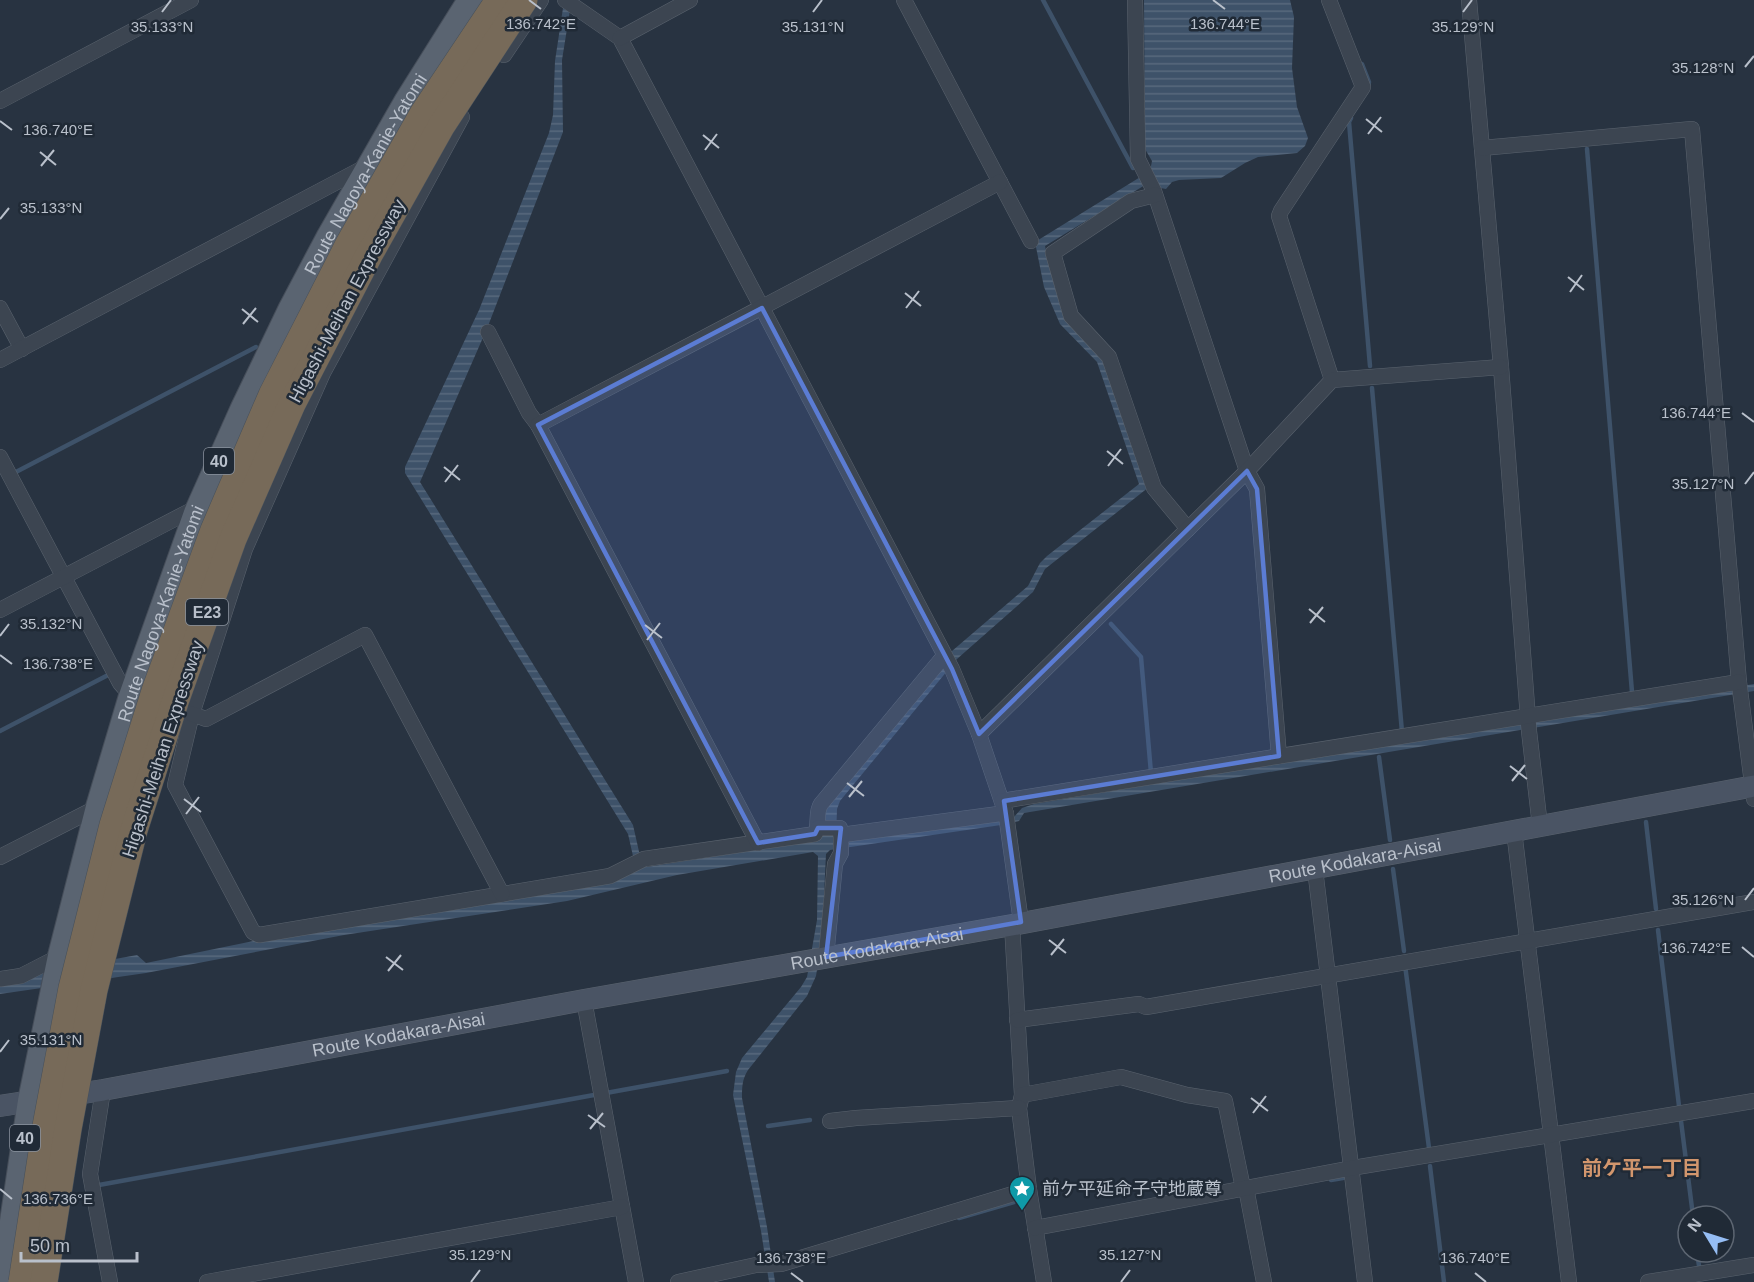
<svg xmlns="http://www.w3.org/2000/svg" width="1754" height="1282" font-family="Helvetica,'Noto Sans JP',sans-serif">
  <defs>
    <pattern id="water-rules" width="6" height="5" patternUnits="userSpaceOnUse" patternTransform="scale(1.5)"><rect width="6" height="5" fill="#3e5269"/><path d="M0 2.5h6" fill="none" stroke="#58697d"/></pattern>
  </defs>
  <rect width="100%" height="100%" fill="#283341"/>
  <path fill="url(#water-rules)" d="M 1144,0 L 1290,0 L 1294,17 L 1292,68 L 1297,107 L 1308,138 L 1305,146 L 1297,153 L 1258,157 L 1245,163 L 1221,178 L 1179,180 L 1172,182 L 1166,189 L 1145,185 L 1045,246 L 1054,284 L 1067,318 L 1105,358 L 1149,487 L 1045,569 L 1033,592 L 957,659 L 840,801 L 837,809 L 836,839 L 1014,817 L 1022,808 L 1034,804 L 1754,684 L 1754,691 L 1024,813 L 1019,821 L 1001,825 L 830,850 L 826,854 L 822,938 L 816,976 L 807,996 L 748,1070 C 742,1080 742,1087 742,1098 L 767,1227 L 775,1282 L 769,1282 L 761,1231 L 733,1095 L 736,1072 L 742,1058 L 801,987 L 807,977 L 817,920 L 818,856 L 813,852 L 677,875 L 567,901 L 344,935 L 146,973 L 0,994 L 0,984 L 39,973 L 137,955 L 146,963 L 258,940 L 609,882 L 633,856 L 628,834 L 405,473 L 405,467 L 479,310 L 549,133 L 553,115 L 555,61 L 563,8 L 570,10 L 562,60 L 563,132 L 488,326 L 420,482 L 633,825 L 640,856 L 647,867 L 817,840 L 822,809 L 936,667 L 952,651 L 1028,586 L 1040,563 L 1047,556 L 1139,484 L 1097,362 L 1060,324 L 1044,287 L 1035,242 L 1150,171 L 1152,161 L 1145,149 Z"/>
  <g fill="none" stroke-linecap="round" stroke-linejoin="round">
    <g stroke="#3e5269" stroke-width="4.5">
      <path d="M 1043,0 L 1133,168"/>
      <path d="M 1362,64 L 1369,82 L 1368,87"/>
      <path d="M 1351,118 L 1349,122 L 1370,366"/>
      <path d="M 1587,149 L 1632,692"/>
      <path d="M 1372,388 L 1402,732"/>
      <path d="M 14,473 L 256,347"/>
      <path d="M 1111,624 L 1141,657 L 1151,773"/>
      <path d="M 0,731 L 110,674"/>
      <path d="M 1379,757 L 1390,840"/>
      <path d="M 1646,822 L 1656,909"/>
      <path d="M 1393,869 L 1404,951"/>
      <path d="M 1658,930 L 1679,1106"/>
      <path d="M 1405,965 L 1429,1148"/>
      <path d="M 606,1093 L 727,1071"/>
      <path d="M 1681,1121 L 1693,1216"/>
      <path d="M 768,1126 L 810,1120"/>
      <path d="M 1430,1166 L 1444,1282"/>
      <path d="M 1331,1180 L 1343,1178"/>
      <path d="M 99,1185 L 594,1095"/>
      <path d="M 959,1218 L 1014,1202"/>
      <path d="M 1697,1252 L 1699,1266"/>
    </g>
    <defs>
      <g id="minor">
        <path d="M 565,0 L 620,38 L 952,669 L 979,734 L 1006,814 L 1021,922"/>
        <path d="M 904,0 L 1031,241"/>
        <path d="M 1135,0 L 1138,159 L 1154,191 L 1247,471 L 1257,489 L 1279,756"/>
        <path d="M 1329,0 L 1363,87 L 1281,211 L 1279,216 L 1332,380"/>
        <path d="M 1469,0 L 1501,367 L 1529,731 L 1540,826"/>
        <path d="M 620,38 L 690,0"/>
        <path d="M 504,55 L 541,0"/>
        <path d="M 0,101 L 191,0"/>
        <path d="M 462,117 L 323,373 L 245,549 L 192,714 L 175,785 L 253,932 L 259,935 L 610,876 L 644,859 L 815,834 C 820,824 815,813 821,804 L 944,656"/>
        <path d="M 1482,148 L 1692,129 L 1739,682 L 1754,799"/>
        <path d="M 1155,195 L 1131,201 L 1053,253 L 1071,316 L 1109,357 L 1154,488 L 1188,529"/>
        <path d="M 0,308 L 22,349"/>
        <path d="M 488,332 L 529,413 L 538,425"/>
        <path d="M 0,360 L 369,165"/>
        <path d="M 0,457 L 120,683 L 131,696"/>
        <path d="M 0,610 L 188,512 L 196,513"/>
        <path d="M 192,714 L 206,719 L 365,635 L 502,894"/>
        <path d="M 979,734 L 1247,471 L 1332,380 L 1501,367"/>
        <path d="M 1002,801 L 1739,682"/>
        <path d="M 818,828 L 840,828 L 841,835 L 1006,813"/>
        <path d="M 1514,831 L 1569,1282"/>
        <path d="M 758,843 L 538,425 L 1000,182"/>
        <path d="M 0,857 L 98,807"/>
        <path d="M 1315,869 L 1365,1282"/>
        <path d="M 1012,925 L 1022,1095 L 1019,1108 L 1029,1189 L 1044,1282"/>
        <path d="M 826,957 L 835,864 L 841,853 L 841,835"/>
        <path d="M 0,979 L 21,976 L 60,956"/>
        <path d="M 584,1000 L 636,1282"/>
        <path d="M 1017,1020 L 1139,1004 L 1146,1007 L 1754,902"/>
        <path d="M 103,1090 L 90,1174 L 110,1282"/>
        <path d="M 1022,1095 L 1121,1077 L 1187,1095 L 1225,1101 L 1243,1188"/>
        <path d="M 830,1121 L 856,1118 L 1019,1108"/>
        <path d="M 1246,1188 L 1264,1282"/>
        <path d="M 1035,1228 L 1352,1168 L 1754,1101"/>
        <path d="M 207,1282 L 622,1207"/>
        <path d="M 678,1282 L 756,1265 L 781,1264 L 1029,1189"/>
        <path d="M 1648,1282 L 1754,1265"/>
      </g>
      <g id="secondary">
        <path id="s1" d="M 0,1106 L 103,1090 L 584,1000 L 1012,925 L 1754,786"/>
      </g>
      <g id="primary">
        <path id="s2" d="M 3,1282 L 30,1101 L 60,956 L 98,807 L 131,696 L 196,513 L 242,410 L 291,308 L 328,238 L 406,102 L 470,0"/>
      </g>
    </defs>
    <use href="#minor" stroke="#5a636e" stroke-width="16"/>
    <use href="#secondary" stroke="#5a636e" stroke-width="22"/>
    <use href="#primary" stroke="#464e5a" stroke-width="26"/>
    <use href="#minor" stroke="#3c4551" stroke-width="15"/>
    <use href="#secondary" stroke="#4a5464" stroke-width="21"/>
    <use href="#primary" stroke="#5a6471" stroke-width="24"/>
    <defs>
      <g id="motorway-bridge">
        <path d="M 22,1282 L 46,1126 L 72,988 L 113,825 L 155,691 L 214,530 L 272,395 L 349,244 L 423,114 L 499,0"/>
        <path d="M 44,1282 L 68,1129 L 94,990 L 134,830 L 176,699 L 233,539 L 292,404 L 369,255 L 442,125 L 524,0"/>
      </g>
    </defs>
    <use href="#motorway-bridge" stroke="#46505b" stroke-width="28" stroke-linecap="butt"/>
    <use href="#motorway-bridge" stroke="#776a59" stroke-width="27"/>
  </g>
  <path fill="#5b7cd3" fill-opacity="0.2" stroke="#5b7cd3" stroke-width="4.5" stroke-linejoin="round" d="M 762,308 L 952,669 L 979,734 L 1247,471 L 1257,489 L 1279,756 L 1004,801 L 1021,922 L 826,957 L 841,828 L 818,828 L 815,834 L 758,843 L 538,425 Z"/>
  <path fill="none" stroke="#b9c0cb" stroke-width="2" d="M 529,0 L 541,9M 1213,0 L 1225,9M 162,12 L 171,0M 813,12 L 822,0M 1463,12 L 1472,0M 1745,67 L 1754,56M 1366,119 L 1382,132M 0,121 L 12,130M 1368,134 L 1381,117M 703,135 L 719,148M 705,150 L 717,134M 40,152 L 56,165M 41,166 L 54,150M 0,219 L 9,208M 1568,277 L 1584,290M 1570,292 L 1582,275M 905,293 L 921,306M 906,308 L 919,291M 242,309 L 258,322M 243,324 L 256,308M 1742,413 L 1754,422M 1107,451 L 1123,464M 1108,466 L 1121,449M 444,467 L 460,480M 445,482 L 458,465M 1745,484 L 1754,472M 1309,609 L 1325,622M 1310,623 L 1323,607M 645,625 L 662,638M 0,636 L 9,624M 647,640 L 660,623M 0,655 L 12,664M 1510,766 L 1527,779M 1512,781 L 1525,765M 847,783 L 864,796M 849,797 L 862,781M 184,799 L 201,812M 186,814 L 199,797M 1745,900 L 1754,888M 1049,940 L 1066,953M 1742,947 L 1754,957M 1051,955 L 1064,939M 386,957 L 403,970M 388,971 L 401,955M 0,1052 L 9,1040M 1251,1098 L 1268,1111M 1253,1113 L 1266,1096M 588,1115 L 605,1127M 590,1129 L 603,1113M 0,1189 L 12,1199M 791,1273 L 803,1282M 1475,1273 L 1486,1282M 471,1282 L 480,1270M 1121,1282 L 1130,1270"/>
  <defs>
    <symbol id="sight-pin" viewBox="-11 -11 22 30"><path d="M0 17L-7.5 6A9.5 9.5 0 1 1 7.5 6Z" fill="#0f9aa8" stroke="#202a36"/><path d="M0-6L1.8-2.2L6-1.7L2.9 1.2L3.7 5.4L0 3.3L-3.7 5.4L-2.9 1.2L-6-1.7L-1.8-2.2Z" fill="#fff"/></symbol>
  </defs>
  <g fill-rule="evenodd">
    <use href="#sight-pin" x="1007" y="1174" width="30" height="40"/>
  </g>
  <g text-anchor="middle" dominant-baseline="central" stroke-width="5" stroke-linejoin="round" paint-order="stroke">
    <g fill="#202a36" stroke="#8b939e" stroke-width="1.5">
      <rect x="204" y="448" width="30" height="26" rx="4.5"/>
      <rect x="186" y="599" width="42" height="26" rx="4.5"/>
      <rect x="10" y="1125" width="30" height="26" rx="4.5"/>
    </g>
    <g font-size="16" font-weight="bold" fill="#b9c0cb">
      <text x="219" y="461">40</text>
      <text x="207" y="612">E23</text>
      <text x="25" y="1138">40</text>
    </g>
    <g font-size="18" fill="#b9c0cb" stroke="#202a36">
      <text stroke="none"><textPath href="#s2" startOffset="1174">Route Nagoya-Kanie-Yatomi</textPath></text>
      <text transform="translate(347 301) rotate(-62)">Higashi-Meihan Expressway</text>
      <text stroke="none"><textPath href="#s2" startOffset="688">Route Nagoya-Kanie-Yatomi</textPath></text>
      <text transform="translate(163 749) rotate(-72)">Higashi-Meihan Expressway</text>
      <text stroke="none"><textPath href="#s1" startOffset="1377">Route Kodakara-Aisai</textPath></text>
      <text stroke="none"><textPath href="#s1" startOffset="891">Route Kodakara-Aisai</textPath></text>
      <text stroke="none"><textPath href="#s1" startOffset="405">Route Kodakara-Aisai</textPath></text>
    </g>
    <g font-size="18" fill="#b9c0cb" stroke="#202a36" text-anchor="start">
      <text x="1042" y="1189">前ケ平延命子守地蔵尊</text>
    </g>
    <g font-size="20" font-weight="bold" fill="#d2966d" stroke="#202a36">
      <text x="1642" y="1168">前ケ平一丁目</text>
    </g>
  </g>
  <g font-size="15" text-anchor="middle" fill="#b9c0cb" stroke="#202a36" stroke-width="5" stroke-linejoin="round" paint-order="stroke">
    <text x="1225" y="29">136.744°E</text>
    <text x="541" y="29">136.742°E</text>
    <text x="162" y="32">35.133°N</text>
    <text x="813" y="32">35.131°N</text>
    <text x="1463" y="32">35.129°N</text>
    <text x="1703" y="73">35.128°N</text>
    <text x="58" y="135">136.740°E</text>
    <text x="51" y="213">35.133°N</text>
    <text x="1696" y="418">136.744°E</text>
    <text x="1703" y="489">35.127°N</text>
    <text x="51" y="629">35.132°N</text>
    <text x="58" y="669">136.738°E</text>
    <text x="1703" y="905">35.126°N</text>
    <text x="1696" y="953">136.742°E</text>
    <text x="51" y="1045">35.131°N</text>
    <text x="58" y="1204">136.736°E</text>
    <text x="480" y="1260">35.129°N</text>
    <text x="1130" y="1260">35.127°N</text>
    <text x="791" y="1263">136.738°E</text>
    <text x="1475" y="1263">136.740°E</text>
  </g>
  <g transform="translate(1706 1234) rotate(308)"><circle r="28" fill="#202a36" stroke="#5d6672" stroke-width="1.5"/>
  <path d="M0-4.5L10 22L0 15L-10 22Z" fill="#95bdf4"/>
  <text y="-9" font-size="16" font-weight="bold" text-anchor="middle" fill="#b9c0cb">N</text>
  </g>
  <path d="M21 1252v9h116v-9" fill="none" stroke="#b9c0cb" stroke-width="3"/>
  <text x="30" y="1252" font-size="18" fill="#b9c0cb" stroke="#202a36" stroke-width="4.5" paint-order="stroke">50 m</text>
</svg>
